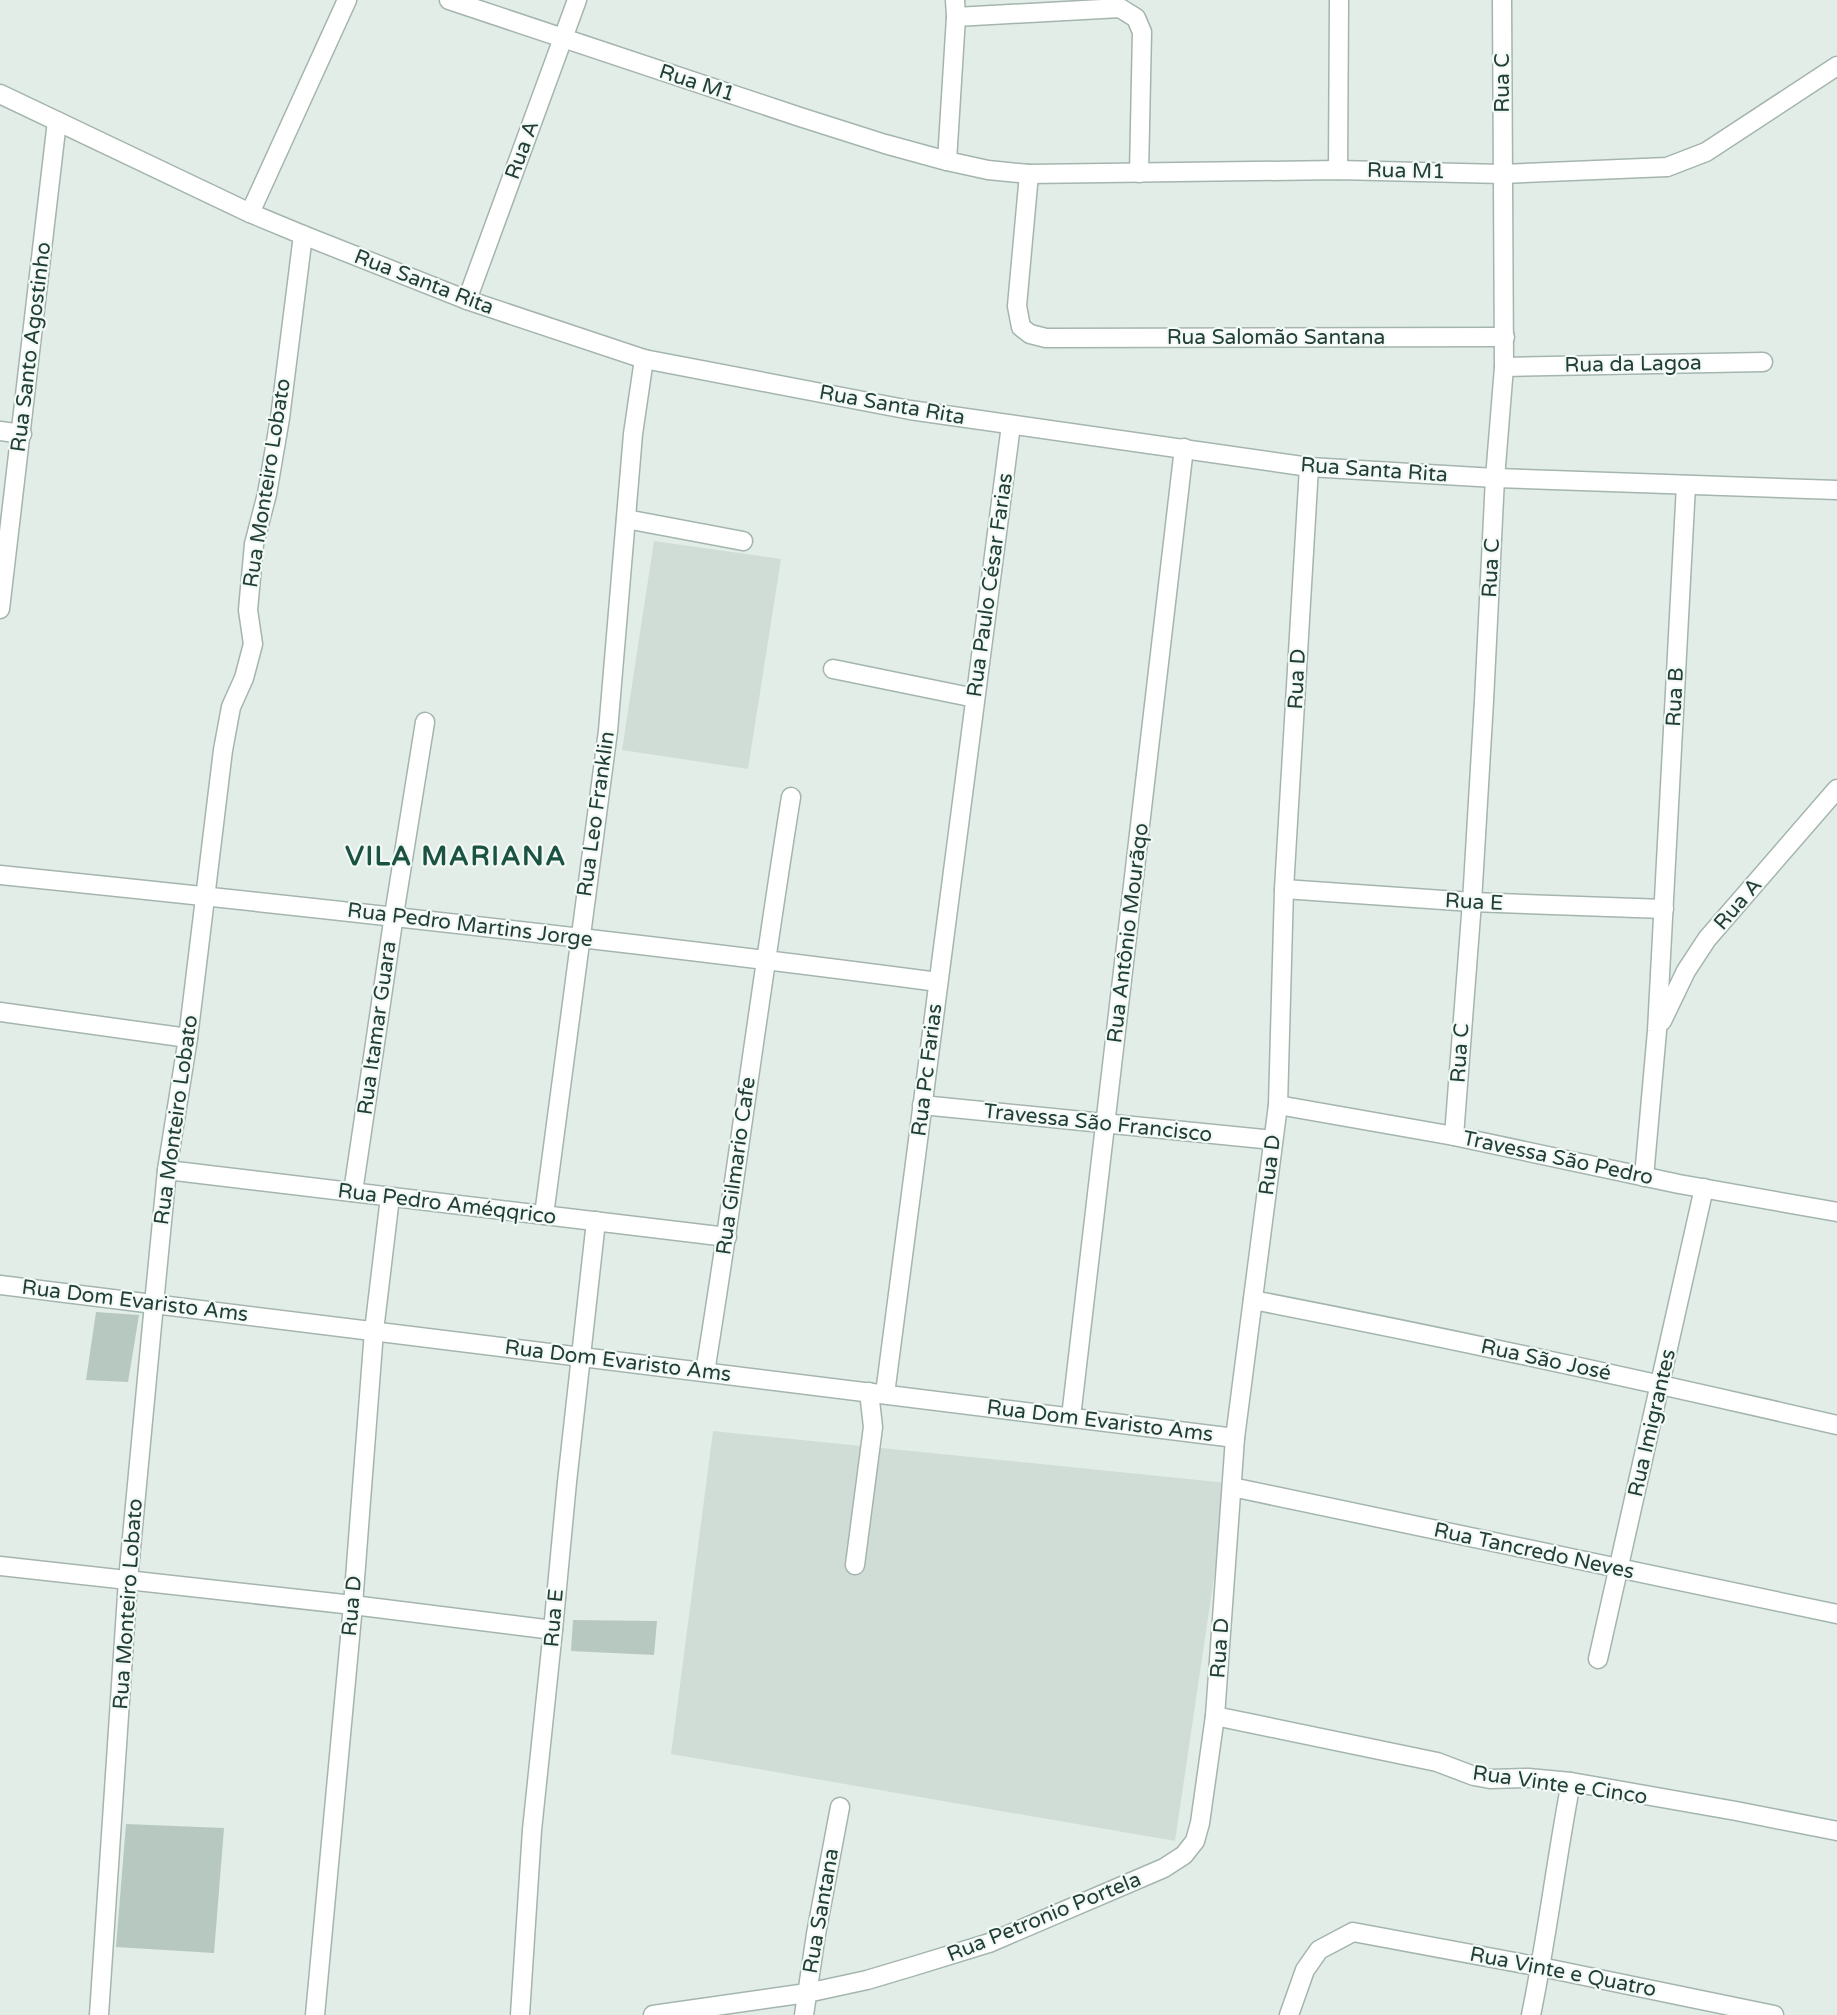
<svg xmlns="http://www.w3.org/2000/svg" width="1837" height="2015" font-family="'Varela Round',sans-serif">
  <rect width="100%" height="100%" fill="#e2ede7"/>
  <g fill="#d0ddd6">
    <path d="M 654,541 L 781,559 L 748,769 L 622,750 Z"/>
    <path d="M 713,1431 L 1228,1483 L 1175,1841 L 671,1754 Z"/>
  </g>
  <g fill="#b7c8c0">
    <path d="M 96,1312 L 139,1315 L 128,1382 L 86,1380 Z"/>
    <path d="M 573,1620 L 657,1621 L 654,1655 L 571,1651 Z"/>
    <path d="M 126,1824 L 224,1828 L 214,1953 L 116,1947 Z"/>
  </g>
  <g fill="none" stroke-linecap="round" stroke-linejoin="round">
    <defs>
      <g id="minor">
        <path d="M 449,0 L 800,117 L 885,144 L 947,161"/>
        <path d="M 955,0 L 956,17 L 947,161 L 988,170 L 1029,174 L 1338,170 L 1502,174 L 1667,167 L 1706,152 L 1837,66"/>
        <path d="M 956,17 L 1120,8 L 1136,18 L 1142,32 L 1139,173"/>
        <path d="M 0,94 L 250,213 L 303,235 L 467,300 L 644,359 L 910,410 L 1309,467 L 1495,478 L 1837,490"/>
        <path d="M 1338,170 L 1339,0"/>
        <path d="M 1029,174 L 1017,306 L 1021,327 L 1030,334 L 1046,338 L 1505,337"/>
        <path d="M 250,213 L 347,0"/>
        <path d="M 467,300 L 577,0"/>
        <path d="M 1504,367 L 1763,362"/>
        <path d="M 0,431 L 22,434"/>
        <path d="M 626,519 L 743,541"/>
        <path d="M 0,609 L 57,121"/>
        <path d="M 833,669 L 975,698"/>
        <path d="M 0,875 C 313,907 626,941 938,982"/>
        <path d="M 1284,889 L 1472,902 L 1664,909"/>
        <path d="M 0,1012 L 188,1038"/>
        <path d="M 1662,1021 L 1686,971 L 1707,939 L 1837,789"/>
        <path d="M 922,1105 L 1273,1140"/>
        <path d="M 1278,1105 L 1454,1136 L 1679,1184 L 1837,1212"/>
        <path d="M 1454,1136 L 1472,902 L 1484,701 L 1495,478 L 1504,367 L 1502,0"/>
        <path d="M 167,1170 L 727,1237"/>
        <path d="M 1644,1177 L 1657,1031 L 1686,485"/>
        <path d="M 353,1192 L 394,915 L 425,722"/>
        <path d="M 544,1215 L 608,731 L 633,434 L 644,359"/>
        <path d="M 0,1285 L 1235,1438"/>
        <path d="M 1253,1300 C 1449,1338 1643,1380 1837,1425"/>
        <path d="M 705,1372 C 736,1181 760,989 791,797"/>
        <path d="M 885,1394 L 1011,425"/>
        <path d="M 1071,1417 L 1184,448"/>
        <path d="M 1232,1487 L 1837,1614"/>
        <path d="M 855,1565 L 873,1427 L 869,1392"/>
        <path d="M 0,1566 L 353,1605 L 553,1630"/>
        <path d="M 1598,1659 L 1704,1188"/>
        <path d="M 1215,1716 L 1437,1762 L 1474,1776 L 1490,1779 L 1528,1778 L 1571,1782 L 1736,1811 L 1837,1831"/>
        <path d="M 99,2015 L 128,1580 L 154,1304 L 167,1170 L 188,1038 L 223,750 L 231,707 L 244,678 L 253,644 L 248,610 L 254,544 L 267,494 L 280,418 L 303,235"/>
        <path d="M 315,2015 L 353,1605 L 374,1331 L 390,1197"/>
        <path d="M 520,2015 L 532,1830 L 553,1630 L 567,1482 L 596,1221"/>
        <path d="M 653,2015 L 807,1993 L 867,1980 L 914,1966 L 989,1943 L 1164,1868 L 1184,1855 L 1195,1841 L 1200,1823 L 1215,1716 L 1235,1438 L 1278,1105 L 1284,889 L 1309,467"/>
        <path d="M 804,2015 L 816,1934 L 840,1807"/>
        <path d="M 1289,2015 L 1305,1970 L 1319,1950 L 1353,1932 L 1541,1967 L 1774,2015"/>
        <path d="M 1531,2015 C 1547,1938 1556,1860 1571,1782"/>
      </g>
    </defs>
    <use href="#minor" stroke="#a4b5ae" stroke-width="21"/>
    <use href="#minor" stroke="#fff" stroke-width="18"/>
  </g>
  <g text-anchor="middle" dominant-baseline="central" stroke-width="4.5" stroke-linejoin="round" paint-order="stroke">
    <g font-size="21" fill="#213f35" stroke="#f3f9f6">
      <text transform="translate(697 83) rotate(18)">Rua M1</text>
      <text transform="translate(1502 83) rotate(-90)">Rua C</text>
      <text transform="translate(522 150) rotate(-70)">Rua A</text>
      <text transform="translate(1406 171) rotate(1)">Rua M1</text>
      <text transform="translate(424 282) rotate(21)">Rua Santa Rita</text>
      <text x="1276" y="337">Rua Salomão Santana</text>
      <text transform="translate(31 347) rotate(-83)">Rua Santo Agostinho</text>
      <text transform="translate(1633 364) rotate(-1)">Rua da Lagoa</text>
      <text transform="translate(892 405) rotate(10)">Rua Santa Rita</text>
      <text transform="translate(1374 470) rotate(4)">Rua Santa Rita</text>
      <text transform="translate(267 483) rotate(-81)">Rua Monteiro Lobato</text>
      <text transform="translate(1491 568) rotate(-87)">Rua C</text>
      <text transform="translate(990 585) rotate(-82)">Rua Paulo César Farias</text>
      <text transform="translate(1297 679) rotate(-87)">Rua D</text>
      <text transform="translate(1675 697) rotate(-87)">Rua B</text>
      <text transform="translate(596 814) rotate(-82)">Rua Leo Franklin</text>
      <text transform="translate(1474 902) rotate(3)">Rua E</text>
      <text transform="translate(1738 904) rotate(-49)">Rua A</text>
      <text transform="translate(470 925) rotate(7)">Rua Pedro Martins Jorge</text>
      <text transform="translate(1128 933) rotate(-83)">Rua Antônio Mourãqo</text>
      <text transform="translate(377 1028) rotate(-82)">Rua Itamar Guara</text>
      <text transform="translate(1460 1053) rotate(-86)">Rua C</text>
      <text transform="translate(927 1070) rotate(-83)">Rua Pc Farias</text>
      <text transform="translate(176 1120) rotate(-82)">Rua Monteiro Lobato</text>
      <text transform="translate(1098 1123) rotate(6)">Travessa São Francisco</text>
      <text transform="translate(1558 1158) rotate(12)">Travessa São Pedro</text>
      <text transform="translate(1270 1165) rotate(-83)">Rua D</text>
      <text transform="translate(736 1166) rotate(-82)">Rua Gilmario Cafe</text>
      <text transform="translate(447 1204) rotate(7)">Rua Pedro Améqqrico</text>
      <text transform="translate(135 1301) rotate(7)">Rua Dom Evaristo Ams</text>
      <text transform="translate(1546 1360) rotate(12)">Rua São José</text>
      <text transform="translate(618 1361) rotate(7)">Rua Dom Evaristo Ams</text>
      <text transform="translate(1100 1421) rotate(7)">Rua Dom Evaristo Ams</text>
      <text transform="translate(1652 1423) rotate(-77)">Rua Imigrantes</text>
      <text transform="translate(1534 1551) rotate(12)">Rua Tancredo Neves</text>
      <text transform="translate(128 1604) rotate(-86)">Rua Monteiro Lobato</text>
      <text transform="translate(352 1606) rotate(-85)">Rua D</text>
      <text transform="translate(554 1618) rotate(-85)">Rua E</text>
      <text transform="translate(1220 1648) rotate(-86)">Rua D</text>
      <text transform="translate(1560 1785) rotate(8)">Rua Vinte e Cinco</text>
      <text transform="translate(821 1911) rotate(-80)">Rua Santana</text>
      <text transform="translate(1044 1917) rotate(-22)">Rua Petronio Portela</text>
      <text transform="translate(1563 1972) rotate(11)">Rua Vinte e Quatro</text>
    </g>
    <g font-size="27" font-weight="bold" letter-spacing="1.5" fill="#1b5342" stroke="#f3f9f6">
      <text x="456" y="856">VILA MARIANA</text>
    </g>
  </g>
</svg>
